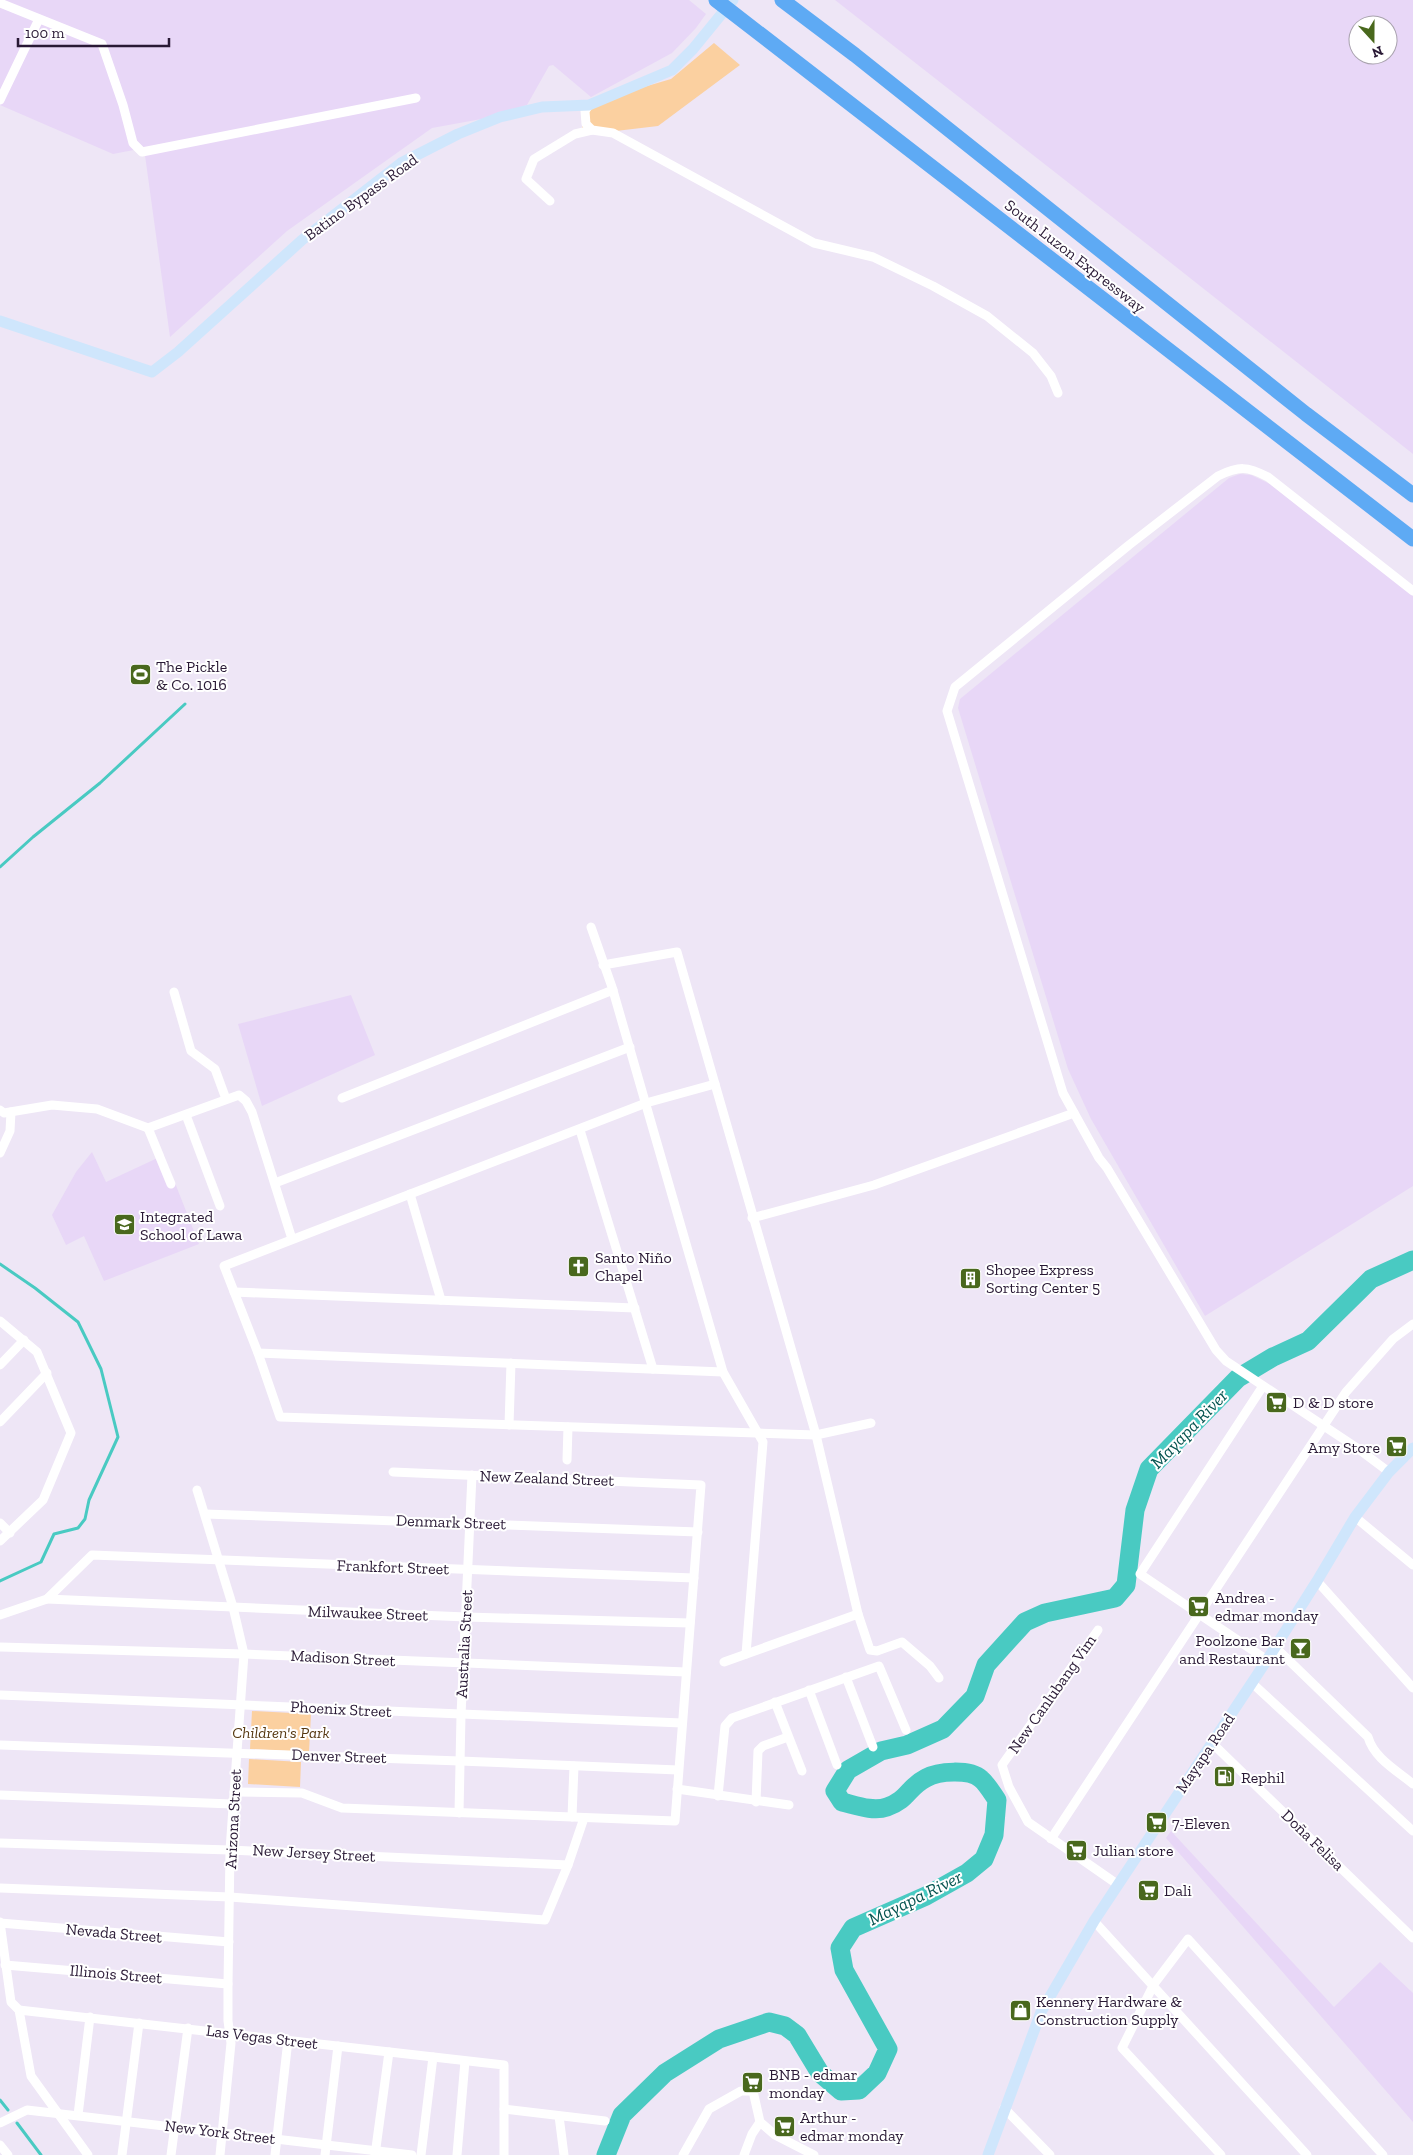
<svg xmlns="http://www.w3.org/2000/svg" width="1413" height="2155" font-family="'Zilla Slab',serif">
  <rect width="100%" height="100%" fill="#eee6f6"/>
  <g fill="#e8d7f7" fill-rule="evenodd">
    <path d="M 0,0 L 689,0 L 706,14 L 696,28 L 672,53 L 591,97 L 553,65 L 549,66 L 527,105 L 487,118 L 432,128 L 287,231 L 170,337 L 144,148 L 113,154 L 0,105 Z"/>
    <path d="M 835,0 L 1413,0 L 1413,454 L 1166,259 ZM 1358,25 L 1388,25 L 1388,55 L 1358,55 Z"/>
    <path d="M 1240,474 L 1251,475 L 1270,484 L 1413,596 L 1413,1186 L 1205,1316 L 1091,1119 L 1068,1069 L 958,708 L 960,699 L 1229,478 Z"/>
    <path d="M 351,995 L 375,1055 L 262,1106 L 238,1024 Z"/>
    <path d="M 92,1152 L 106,1182 L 164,1155 L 199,1244 L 104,1281 L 84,1236 L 66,1245 L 52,1215 L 76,1172 Z"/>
    <path d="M 1171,1831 L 1334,2007 L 1380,1962 L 1413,1993 L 1413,2122 L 1166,1838 Z"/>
  </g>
  <g fill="#fbd0a0">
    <path d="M 714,43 L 740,65 L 658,126 L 582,135 L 583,105 L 671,79 Z"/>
    <path d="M 252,1711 L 311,1714 L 309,1752 L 250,1749 Z"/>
    <path d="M 249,1759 L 301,1762 L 300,1787 L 248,1784 Z"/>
  </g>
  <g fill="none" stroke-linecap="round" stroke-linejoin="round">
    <g stroke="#49cac2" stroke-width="3">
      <path d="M 0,867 L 33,837 L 100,783 L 185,704"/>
      <path d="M 0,1264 L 35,1288 L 78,1322 L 101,1369 L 118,1437 L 89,1500 L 85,1519 L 78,1528 L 54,1534 L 41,1562 L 0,1581"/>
      <path d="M 0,2100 L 8,2110"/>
      <path d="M 17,2123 L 41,2155"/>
    </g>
    <path stroke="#49cac2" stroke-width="19" d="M 606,2155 L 622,2115 L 665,2073 L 719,2039 L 769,2022 L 785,2026 L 797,2035 L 820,2073 L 841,2091 L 859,2090 L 877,2073 L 888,2049 L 844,1970 L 840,1948 L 853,1928 L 926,1896 L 967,1873 L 984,1859 L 994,1835 L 997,1800 C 992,1793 987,1784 981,1779 C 970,1769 938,1771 926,1778 C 908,1787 908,1800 887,1807 C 873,1812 855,1805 842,1802 L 835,1791 L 848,1770 L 881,1751 L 907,1745 L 943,1729 L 975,1696 L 986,1665 L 1025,1622 L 1045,1613 L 1115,1598 L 1126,1585 L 1135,1510 L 1149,1469 L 1238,1378 L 1273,1357 L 1308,1341 L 1371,1279 L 1413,1260"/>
    <g stroke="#fff" stroke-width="9">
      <path d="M 0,3 L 102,44 L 123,105 L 133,143 L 142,152 L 416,98"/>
      <path d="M 0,100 L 39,19"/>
      <path d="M 589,105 L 585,111 L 586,124 L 592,130 L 613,133 L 814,243 L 873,257 L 933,286 L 987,316 L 1033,353 L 1051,376 L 1058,393"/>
      <path d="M 550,201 L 526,179 L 534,159 L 575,134 L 592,130"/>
      <path d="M 591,927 L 612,987 L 723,1372 L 763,1442 L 746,1654"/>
      <path d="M 603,965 L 677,952 L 816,1435 L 858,1614 L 870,1650 L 877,1651 L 902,1642 L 930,1666 L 939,1678"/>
      <path d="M 174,992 L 191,1051 L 215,1069 L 226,1099"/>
      <path d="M 715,1084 L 646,1103 L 224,1266 L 258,1353 L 280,1417 L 816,1435 L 871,1423"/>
      <path d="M 342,1098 L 613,990"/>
      <path d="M 0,1110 L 4,1113 L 52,1105 L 97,1109 L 148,1128 L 239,1095 L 246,1101 L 252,1112 L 292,1239"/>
      <path d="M 186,1115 L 220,1206"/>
      <path d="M 148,1128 L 171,1184"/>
      <path d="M 580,1130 L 653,1369"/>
      <path d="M 0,1153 L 10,1131 L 11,1112"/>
      <path d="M 275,1183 L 630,1047"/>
      <path d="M 410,1194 L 441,1300"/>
      <path d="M 752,1218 L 874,1185 L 1074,1113"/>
      <path d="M 234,1292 L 635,1308"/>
      <path d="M 0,1321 L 37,1352 L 71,1433 L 43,1500 L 0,1541"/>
      <path d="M 258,1353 L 723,1372"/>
      <path d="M 0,1365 L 24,1340"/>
      <path d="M 1263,1386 L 1140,1574 L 1267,1660"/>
      <path d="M 0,1422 L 47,1373"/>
      <path d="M 509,1425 L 511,1363"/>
      <path d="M 567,1460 L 568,1427"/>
      <path d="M 1389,1472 L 1357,1448 L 1226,1361 L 1216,1350 L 1107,1168 L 1099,1158 L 1063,1093 L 947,711 L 955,687 L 1129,545 L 1218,476 C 1239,466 1247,466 1268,477 L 1413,591"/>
      <path d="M 197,1490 L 233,1607 L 244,1654 L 230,1850 L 228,1984 L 228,2021 L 231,2043 L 220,2155"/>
      <path d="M 205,1514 L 698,1532"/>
      <path d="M 1355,1517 L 1413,1565"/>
      <path d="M 0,1523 L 10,1533"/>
      <path d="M 1317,1581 L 1413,1688"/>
      <path d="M 47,1599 L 466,1617 L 690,1623"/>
      <path d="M 0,1615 L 47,1599 L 92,1555 L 694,1578"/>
      <path d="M 1098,1630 L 1002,1765 L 1009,1787 L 1028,1822 L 1117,1884"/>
      <path d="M 0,1647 L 244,1654 L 686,1672"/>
      <path d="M 1275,1647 L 1368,1737 C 1374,1758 1396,1770 1413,1784"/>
      <path d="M 724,1662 L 858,1614"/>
      <path d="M 846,1677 L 873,1747"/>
      <path d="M 1252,1683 L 1413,1831"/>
      <path d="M 809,1690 L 837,1765"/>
      <path d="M 0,1695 L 682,1723"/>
      <path d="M 775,1702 L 802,1771"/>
      <path d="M 1212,1743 L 1413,1938"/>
      <path d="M 0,1745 L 460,1761 L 678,1770"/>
      <path d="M 677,1789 L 789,1805"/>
      <path d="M 234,1792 L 302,1793 L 342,1808 L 675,1821 L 701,1485 L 393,1472"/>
      <path d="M 0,1795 L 232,1804"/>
      <path d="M 718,1796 L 725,1726 L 732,1718 L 879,1666 L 906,1730"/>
      <path d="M 756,1802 L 758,1751 L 763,1746 L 788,1737"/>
      <path d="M 459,1813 L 461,1715 L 472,1475"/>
      <path d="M 572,1817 L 574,1766"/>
      <path d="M 1051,1839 L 1346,1392 L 1393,1339 L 1413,1324"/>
      <path d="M 0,1843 L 230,1850 L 568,1865"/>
      <path d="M 0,1888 L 230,1897 L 545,1920 L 568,1865 L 584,1818"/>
      <path d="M 1094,1921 L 1307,2155"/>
      <path d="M 0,1922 L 11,2002 L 19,2010 L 31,2076 L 88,2155"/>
      <path d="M 0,1923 L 229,1942"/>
      <path d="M 5,1965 L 228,1984"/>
      <path d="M 19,2010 L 504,2065 L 504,2155"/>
      <path d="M 1004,2108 L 1050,2155"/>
      <path d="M 504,2109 L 605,2121"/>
      <path d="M 78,2115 L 90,2017"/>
      <path d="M 559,2116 L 564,2155"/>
      <path d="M 0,2123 L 27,2110 L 412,2155"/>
      <path d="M 0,2145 L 8,2155"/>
      <path d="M 122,2155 L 139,2023"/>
      <path d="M 171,2155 L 188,2028"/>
      <path d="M 275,2155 L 288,2040"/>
      <path d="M 325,2155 L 338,2046"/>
      <path d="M 375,2155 L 389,2052"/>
      <path d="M 421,2155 L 433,2057"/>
      <path d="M 457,2155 L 465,2061"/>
      <path d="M 683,2155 L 709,2109 L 741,2091 L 753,2091 L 760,2122 L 775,2135 L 814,2155"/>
      <path d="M 744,2155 L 752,2134 L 760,2122"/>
      <path d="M 1221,2155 L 1122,2048 L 1154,1984 L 1188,1939 L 1383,2155"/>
    </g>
    <g stroke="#cfe6fc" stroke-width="11">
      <path d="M 0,321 L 152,372 L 178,352 L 302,240 L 401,163 L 458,134 L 500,117 L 542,107 L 589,105 L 672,70 L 693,49 L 733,0"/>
      <path d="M 988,2155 L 1041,2012 L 1094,1921 L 1267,1660 L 1317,1581 L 1355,1517 L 1389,1472 L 1413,1448"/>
    </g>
    <g stroke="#5eaaf4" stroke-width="15">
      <path d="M 716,0 L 1413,539"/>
      <path d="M 782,0 L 855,55 L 1306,414 L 1413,495"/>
    </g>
  </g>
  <defs>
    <symbol id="stadium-square" viewBox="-11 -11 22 22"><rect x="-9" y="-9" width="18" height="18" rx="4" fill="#49681d" stroke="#fff"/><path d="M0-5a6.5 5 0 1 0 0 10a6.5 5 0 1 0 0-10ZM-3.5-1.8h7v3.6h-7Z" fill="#fff"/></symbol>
    <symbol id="school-square" viewBox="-11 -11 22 22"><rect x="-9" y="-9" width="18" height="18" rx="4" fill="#49681d" stroke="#fff"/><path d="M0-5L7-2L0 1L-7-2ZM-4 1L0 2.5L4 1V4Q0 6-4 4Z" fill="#fff"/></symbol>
    <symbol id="church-square" viewBox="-11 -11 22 22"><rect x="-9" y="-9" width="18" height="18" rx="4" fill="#49681d" stroke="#fff"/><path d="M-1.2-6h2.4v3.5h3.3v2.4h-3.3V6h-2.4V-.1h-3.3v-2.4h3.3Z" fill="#fff"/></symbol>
    <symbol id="building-square" viewBox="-11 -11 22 22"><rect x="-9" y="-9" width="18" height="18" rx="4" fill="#49681d" stroke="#fff"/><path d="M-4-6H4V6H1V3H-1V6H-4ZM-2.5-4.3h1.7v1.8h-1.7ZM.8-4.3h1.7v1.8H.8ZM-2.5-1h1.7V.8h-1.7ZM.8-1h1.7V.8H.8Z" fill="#fff"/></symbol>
    <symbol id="supermarket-square" viewBox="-11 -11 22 22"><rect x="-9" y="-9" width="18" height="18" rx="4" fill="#49681d" stroke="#fff"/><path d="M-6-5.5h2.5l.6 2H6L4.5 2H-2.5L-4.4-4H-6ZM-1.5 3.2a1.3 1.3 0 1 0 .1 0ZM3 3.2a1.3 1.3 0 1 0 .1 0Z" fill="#fff"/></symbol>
    <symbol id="bar-square" viewBox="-11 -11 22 22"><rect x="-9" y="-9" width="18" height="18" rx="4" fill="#49681d" stroke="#fff"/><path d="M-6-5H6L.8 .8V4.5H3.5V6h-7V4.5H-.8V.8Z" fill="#fff"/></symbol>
    <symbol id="fuel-square" viewBox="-11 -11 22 22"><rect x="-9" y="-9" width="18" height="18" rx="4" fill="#49681d" stroke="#fff"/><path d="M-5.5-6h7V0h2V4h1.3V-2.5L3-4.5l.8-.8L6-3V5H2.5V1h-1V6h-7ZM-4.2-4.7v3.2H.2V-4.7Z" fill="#fff"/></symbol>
    <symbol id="shop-square" viewBox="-11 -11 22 22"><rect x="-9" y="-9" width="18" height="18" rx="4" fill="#49681d" stroke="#fff"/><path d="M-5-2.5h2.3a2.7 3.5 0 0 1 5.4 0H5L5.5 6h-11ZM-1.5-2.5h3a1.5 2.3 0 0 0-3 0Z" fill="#fff"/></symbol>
  </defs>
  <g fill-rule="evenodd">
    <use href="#stadium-square" x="128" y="662" width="25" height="25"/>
    <use href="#school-square" x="112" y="1212" width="25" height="25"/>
    <use href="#church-square" x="566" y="1254" width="25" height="25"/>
    <use href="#building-square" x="958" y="1266" width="25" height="25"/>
    <use href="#supermarket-square" x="1264" y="1390" width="25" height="25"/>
    <use href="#supermarket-square" x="1384" y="1434" width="25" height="25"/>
    <use href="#supermarket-square" x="1186" y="1594" width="25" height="25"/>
    <use href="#bar-square" x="1288" y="1636" width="25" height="25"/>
    <use href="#fuel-square" x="1212" y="1764" width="25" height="25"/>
    <use href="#supermarket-square" x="1144" y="1810" width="25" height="25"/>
    <use href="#supermarket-square" x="1064" y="1838" width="25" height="25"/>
    <use href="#supermarket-square" x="1136" y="1878" width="25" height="25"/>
    <use href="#shop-square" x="1008" y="1998" width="25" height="25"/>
    <use href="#supermarket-square" x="740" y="2070" width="25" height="25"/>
    <use href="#supermarket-square" x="772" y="2114" width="25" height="25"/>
  </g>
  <g text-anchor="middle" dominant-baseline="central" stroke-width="4" stroke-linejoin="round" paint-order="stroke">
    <g font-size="16" fill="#291935" stroke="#fff">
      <text transform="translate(361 197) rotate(-36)">Batino Bypass Road</text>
      <text transform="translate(1075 256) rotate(38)">South Luzon Expressway</text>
      <text transform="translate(547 1478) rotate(2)">New Zealand Street</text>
      <text transform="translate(451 1522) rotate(2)">Denmark Street</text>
      <text transform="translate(393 1567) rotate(2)">Frankfort Street</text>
      <text transform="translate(368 1613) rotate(2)">Milwaukee Street</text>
      <text transform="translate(464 1644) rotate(-87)">Australia Street</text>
      <text transform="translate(343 1658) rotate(3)">Madison Street</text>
      <text transform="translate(1052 1694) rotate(-55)">New Canlubang Vim</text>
      <text transform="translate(341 1709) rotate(3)">Phoenix Street</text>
      <text transform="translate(1205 1753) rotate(-56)">Mayapa Road</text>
      <text transform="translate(339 1756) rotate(2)">Denver Street</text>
      <text transform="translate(233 1819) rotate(-87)">Arizona Street</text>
      <text transform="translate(1313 1840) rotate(44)">Doña Felisa</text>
      <text transform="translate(314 1853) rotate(3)">New Jersey Street</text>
      <text transform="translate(114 1933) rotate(5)">Nevada Street</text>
      <text transform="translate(116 1974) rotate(5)">Illinois Street</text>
      <text transform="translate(262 2037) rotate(7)">Las Vegas Street</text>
      <text transform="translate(220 2132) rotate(7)">New York Street</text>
    </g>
    <g font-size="16" fill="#291935" stroke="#fff" text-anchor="start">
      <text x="156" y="666">The Pickle<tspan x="156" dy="18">&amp; Co. 1016</tspan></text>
      <text x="140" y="1216">Integrated<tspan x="140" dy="18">School of Lawa</tspan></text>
      <text x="595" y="1257">Santo Niño<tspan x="595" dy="18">Chapel</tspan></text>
      <text x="986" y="1269">Shopee Express<tspan x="986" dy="18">Sorting Center 5</tspan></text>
      <text x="1293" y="1402">D &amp; D store</text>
      <text x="1380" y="1447" text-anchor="end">Amy Store</text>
      <text x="1215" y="1597">Andrea -<tspan x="1215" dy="18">edmar monday</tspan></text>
      <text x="1285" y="1640" text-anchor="end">Poolzone Bar<tspan x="1285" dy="18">and Restaurant</tspan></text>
      <text x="1241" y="1777">Rephil</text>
      <text x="1172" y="1823">7-Eleven</text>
      <text x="1093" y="1850">Julian store</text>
      <text x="1164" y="1890">Dali</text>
      <text x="1036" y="2001">Kennery Hardware &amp;<tspan x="1036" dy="18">Construction Supply</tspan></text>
      <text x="769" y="2074">BNB - edmar<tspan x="769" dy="18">monday</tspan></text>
      <text x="800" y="2117">Arthur -<tspan x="800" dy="18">edmar monday</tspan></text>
    </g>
    <g font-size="16" font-style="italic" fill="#563811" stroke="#fff">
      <text x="281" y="1732">Children's Park</text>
    </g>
    <g font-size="18" font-style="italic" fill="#055450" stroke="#fff">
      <text transform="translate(1189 1429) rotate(-46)">Mayapa River</text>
      <text transform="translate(915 1898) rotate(-26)">Mayapa River</text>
    </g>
  </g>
  <g transform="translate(1373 40) rotate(159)"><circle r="24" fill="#ffffff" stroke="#a9a3ae"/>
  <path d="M0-4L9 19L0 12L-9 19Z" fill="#49681d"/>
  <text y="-8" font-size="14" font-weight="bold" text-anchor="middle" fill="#291935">N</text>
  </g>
  <path d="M18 38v8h151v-8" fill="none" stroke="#291935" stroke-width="2.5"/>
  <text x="25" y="38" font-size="15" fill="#291935" stroke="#ffffff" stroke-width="4" paint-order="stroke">100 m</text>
</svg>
